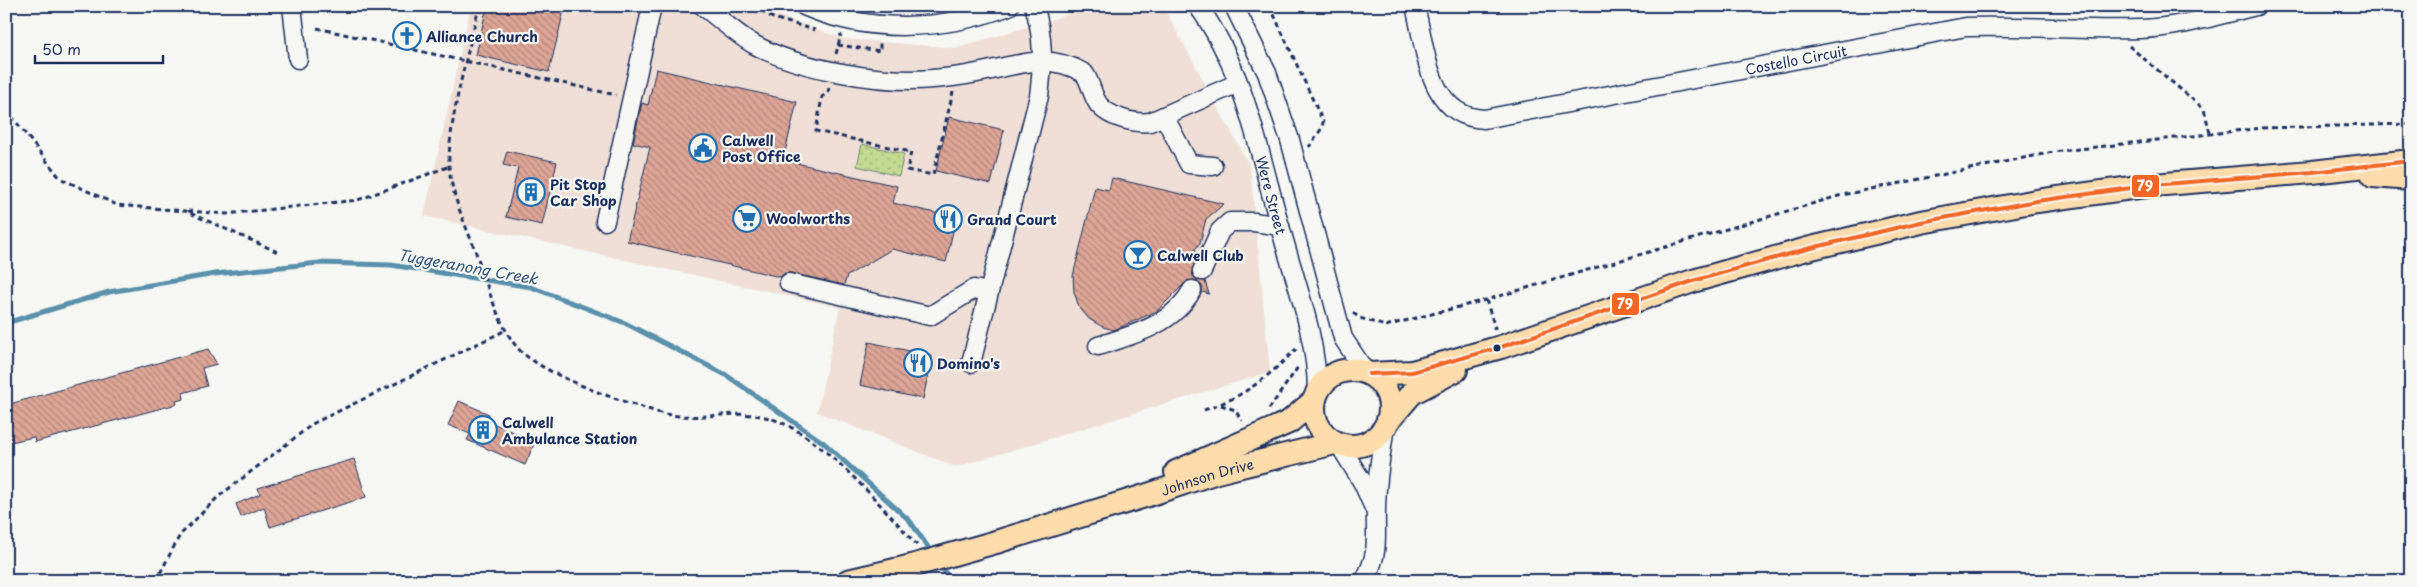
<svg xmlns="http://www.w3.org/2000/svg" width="2417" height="587" font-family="'Playpen Sans',sans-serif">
  <defs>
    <pattern id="green-dots" width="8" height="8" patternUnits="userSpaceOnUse" patternTransform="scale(1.25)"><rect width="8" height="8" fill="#c1d990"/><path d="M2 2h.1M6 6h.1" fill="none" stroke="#a5bb7f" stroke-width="1.8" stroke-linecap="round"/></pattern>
    <pattern id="building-back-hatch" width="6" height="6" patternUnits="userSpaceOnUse" patternTransform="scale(1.25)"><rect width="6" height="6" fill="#dda595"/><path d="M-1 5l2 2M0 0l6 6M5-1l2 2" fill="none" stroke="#b2877d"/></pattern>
  </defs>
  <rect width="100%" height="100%" fill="#f6f6f2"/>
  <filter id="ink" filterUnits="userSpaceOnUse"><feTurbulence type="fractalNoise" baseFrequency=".02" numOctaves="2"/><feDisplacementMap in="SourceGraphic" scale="10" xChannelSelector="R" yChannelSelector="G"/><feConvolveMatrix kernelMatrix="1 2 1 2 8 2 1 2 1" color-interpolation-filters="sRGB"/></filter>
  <g filter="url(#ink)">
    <path fill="#eeded6" d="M 471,6 L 752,6 L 844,39 L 957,48 L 1096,6 L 1163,6 L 1250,167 L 1270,372 L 956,467 L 817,412 L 840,307 L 424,216 Z"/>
    <path fill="url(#green-dots)" stroke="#6e8477" d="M 862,144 L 904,154 L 899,176 L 857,166 Z"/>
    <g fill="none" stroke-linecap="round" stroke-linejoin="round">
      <g stroke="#588faa" stroke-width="5">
        <path d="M 6,323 L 109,292 L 215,274 L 319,263 L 391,265 L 531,287 L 625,323 L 726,375 L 824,443 L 910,521 L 932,553"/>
        <path d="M 940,565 L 951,581"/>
      </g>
    </g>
    <g fill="url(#building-back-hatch)" stroke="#1b2f5e">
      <path d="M 487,6 L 565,6 L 549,72 L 476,55 Z"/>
      <path d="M 656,69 L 797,102 L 783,160 L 897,186 L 893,203 L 956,218 L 946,262 L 892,249 L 847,276 L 844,285 L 791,273 L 785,273 L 780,277 L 627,241 L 650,147 L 633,143 L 642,103 L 648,105 Z"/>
      <path d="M 949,117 L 1004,130 L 991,184 L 936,171 Z"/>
      <path d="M 507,151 L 557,162 L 542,225 L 506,217 L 518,168 L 503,165 Z"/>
      <path d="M 1112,178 L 1224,204 L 1206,219 L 1200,243 L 1195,249 L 1197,256 L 1192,273 L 1197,280 L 1205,281 L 1209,294 L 1202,292 L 1202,286 L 1197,281 L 1188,280 L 1157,311 L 1114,330 L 1103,327 L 1089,319 L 1079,307 L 1074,292 L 1073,276 L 1095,187 L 1109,190 Z"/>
      <path d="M 869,342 L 932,356 L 923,399 L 860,385 Z"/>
      <path d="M 208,349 L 217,364 L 202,368 L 207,386 L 183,393 L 184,399 L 176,401 L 177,404 L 35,442 L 34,437 L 6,443 L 6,405 Z"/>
      <path d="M 459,401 L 489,414 L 486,420 L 535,442 L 525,465 L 467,440 L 470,434 L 448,425 Z"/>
      <path d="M 354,459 L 366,497 L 270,527 L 264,507 L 241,517 L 236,504 L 260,494 L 258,488 Z"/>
    </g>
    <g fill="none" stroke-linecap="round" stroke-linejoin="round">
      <defs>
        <g id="minor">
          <path d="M 292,6 L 298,59"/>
          <path d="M 703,6 C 720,19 737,35 755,45 C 799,69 882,84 932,79 C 947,78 963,76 977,73 C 1016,66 1046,51 1084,73 C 1091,82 1092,96 1099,105 C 1109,117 1134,124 1150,122 L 1238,83"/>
          <path d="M 804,6 C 869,34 943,31 1009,6"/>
          <path id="s1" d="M 1198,6 C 1247,73 1260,159 1283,237 C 1297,287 1317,339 1317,392"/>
          <path d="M 1234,6 L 1267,73 L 1290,140 L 1343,338 L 1366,373"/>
          <path id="s2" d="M 1415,6 C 1426,49 1428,117 1484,119 L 1966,27 C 2024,25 2082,31 2140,29 C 2179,28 2218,15 2256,6"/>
          <path d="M 1164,116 L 1189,164 L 1213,166"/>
          <path d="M 605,221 L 652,6"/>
          <path d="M 1202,271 L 1220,231 L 1230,222 L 1254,222 L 1280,226"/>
          <path d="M 789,283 L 930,316 L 974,289 L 988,292"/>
          <path d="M 1098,346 C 1133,335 1173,325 1192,290"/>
          <path d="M 971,363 L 1039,96 C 1043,65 1044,36 1034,6"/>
          <path d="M 1339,444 L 1363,483 L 1375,510"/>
          <path d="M 1364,581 C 1380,552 1375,541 1376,510 C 1376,482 1381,454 1385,426"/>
        </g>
        <g id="major">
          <path d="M 2373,176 L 2411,179"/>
          <circle cx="1352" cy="408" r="38"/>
          <path d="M 1369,374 L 1412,372 L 1501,347 L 1693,281 L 1807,249 L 1921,222 L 2037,201 L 2153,185 L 2312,172 L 2411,161"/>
          <path d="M 1388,421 L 1412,393 L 1456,370"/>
          <path d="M 1176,472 L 1289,422 L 1314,401"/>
          <path id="s3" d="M 996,542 L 1148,495 L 1217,472 L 1335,443"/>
          <path d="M 848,581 L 908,567"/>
        </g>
      </defs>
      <use href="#minor" stroke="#1b2f5e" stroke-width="21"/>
      <use href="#major" stroke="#1b2f5e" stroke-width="26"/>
      <g stroke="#1b2f5e" stroke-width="3" stroke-dasharray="5 4" stroke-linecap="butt">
        <path d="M 479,6 C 468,55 452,106 449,156 C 447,184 464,222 474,247 C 485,278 496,320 516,346 C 535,371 613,399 645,408 C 656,412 670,416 681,416 C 724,419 751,404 794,429 C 837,454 883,508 917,545"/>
        <path d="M 754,6 L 773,18 L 815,30"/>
        <path d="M 1270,6 L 1323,122 L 1322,128 L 1309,147"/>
        <path d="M 317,28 L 616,95"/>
        <path d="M 838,45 L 880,51 L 880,42"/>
        <path d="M 2129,46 L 2204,109 L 2210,133"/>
        <path d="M 836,54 L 841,34"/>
        <path d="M 829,88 L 828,92 L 822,97 L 816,131 L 911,152 L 907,170 L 933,175 L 953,92"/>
        <path d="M 6,109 L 60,178 L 117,205 L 185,211 L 280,253"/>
        <path d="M 188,211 L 226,214 L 358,200 L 450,166"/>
        <path d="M 1486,300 L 1495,328 L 1492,329"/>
        <path d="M 1353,313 L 1360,318 L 1385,326 L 1486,300 L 1842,195 L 2053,152 L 2262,128 L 2411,124"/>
        <path d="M 1221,405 L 1235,410 L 1242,421"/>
        <path d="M 1269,409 L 1298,367"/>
        <path d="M 1204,410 C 1244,397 1267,378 1296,349"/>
        <path d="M 156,581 L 180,535 L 218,497 L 314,423 L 506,330"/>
      </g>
      <use href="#minor" stroke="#f6f6f2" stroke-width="18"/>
      <use href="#major" stroke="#fddcac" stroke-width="22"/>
      <defs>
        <path id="major-bridge" d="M 908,567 L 996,542"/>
      </defs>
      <use href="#major-bridge" stroke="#1b2f5e" stroke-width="26" stroke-linecap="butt"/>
      <use href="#major-bridge" stroke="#fddcac" stroke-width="22"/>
      <defs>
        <path id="bus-1" d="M 1369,374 L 1412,372 L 1501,347 L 1693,281 L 1807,249 L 1921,222 L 2037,201 L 2153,185 L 2312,172 L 2411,161"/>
      </defs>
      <use href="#bus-1" stroke="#f6f6f2" stroke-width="8"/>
      <use href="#bus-1" stroke="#f26522" stroke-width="4"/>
    </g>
  </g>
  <defs>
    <symbol id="church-ring" viewBox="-11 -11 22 22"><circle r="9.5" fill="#f6f6f2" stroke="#1f6fb2" stroke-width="1.5"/><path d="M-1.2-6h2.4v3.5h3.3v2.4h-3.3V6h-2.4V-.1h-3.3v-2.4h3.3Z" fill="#1f6fb2"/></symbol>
    <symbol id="civic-ring" viewBox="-11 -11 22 22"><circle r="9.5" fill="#f6f6f2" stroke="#1f6fb2" stroke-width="1.5"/><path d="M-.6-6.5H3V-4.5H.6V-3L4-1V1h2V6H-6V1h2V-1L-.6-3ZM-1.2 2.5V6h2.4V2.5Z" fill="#1f6fb2"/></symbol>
    <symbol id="building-ring" viewBox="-11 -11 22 22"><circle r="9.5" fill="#f6f6f2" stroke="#1f6fb2" stroke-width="1.5"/><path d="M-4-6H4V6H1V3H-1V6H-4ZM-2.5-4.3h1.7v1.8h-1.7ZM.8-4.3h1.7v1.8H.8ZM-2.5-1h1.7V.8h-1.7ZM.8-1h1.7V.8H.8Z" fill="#1f6fb2"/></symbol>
    <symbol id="supermarket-ring" viewBox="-11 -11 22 22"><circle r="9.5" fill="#f6f6f2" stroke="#1f6fb2" stroke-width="1.5"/><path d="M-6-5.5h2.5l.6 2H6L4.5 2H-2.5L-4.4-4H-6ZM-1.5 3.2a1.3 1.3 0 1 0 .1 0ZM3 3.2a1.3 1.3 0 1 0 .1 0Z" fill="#1f6fb2"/></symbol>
    <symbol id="restaurant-ring" viewBox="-11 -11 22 22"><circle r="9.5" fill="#f6f6f2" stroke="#1f6fb2" stroke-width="1.5"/><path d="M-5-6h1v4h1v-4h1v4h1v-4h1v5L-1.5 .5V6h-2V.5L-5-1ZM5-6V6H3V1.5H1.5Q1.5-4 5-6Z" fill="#1f6fb2"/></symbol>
    <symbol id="bar-ring" viewBox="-11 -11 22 22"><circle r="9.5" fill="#f6f6f2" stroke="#1f6fb2" stroke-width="1.5"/><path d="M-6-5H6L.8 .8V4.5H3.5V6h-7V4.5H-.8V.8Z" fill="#1f6fb2"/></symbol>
  </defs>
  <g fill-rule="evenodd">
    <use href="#church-ring" x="391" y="20" width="32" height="32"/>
    <use href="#civic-ring" x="687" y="132" width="32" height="32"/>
    <use href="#building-ring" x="515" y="176" width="32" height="32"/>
    <use href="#supermarket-ring" x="731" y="202" width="32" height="32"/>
    <use href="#restaurant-ring" x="932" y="203" width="32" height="32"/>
    <use href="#bar-ring" x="1122" y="239" width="32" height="32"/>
    <use href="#restaurant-ring" x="902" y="347" width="32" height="32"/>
    <use href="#building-ring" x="467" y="414" width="32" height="32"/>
  </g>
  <circle fill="#1b2f5e" stroke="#f6f6f2" stroke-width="2" cx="1497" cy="348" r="4.5"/>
  <g text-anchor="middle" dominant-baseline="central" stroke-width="4.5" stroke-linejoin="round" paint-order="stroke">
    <g font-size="14" font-weight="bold" fill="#1b2f5e" stroke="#f6f6f2" text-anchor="start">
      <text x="426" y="36">Alliance Church</text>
      <text x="722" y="140">Calwell<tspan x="722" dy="16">Post Office</tspan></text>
      <text x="550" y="184">Pit Stop<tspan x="550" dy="16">Car Shop</tspan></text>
      <text x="766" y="218">Woolworths</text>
      <text x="967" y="219">Grand Court</text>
      <text x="1157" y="255">Calwell Club</text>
      <text x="937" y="363">Domino's</text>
      <text x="502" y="422">Calwell<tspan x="502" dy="16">Ambulance Station</tspan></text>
    </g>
    <g font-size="14" fill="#1b2f5e" stroke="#f6f6f2">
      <text stroke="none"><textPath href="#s2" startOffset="462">Costello Circuit</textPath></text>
      <text stroke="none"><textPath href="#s1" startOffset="204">Were Street</textPath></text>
      <text stroke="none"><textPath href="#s3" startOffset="221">Johnson Drive</textPath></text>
    </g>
    <g font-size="15" font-style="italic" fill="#34577e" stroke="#f6f6f2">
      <text transform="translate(468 266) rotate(10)">Tuggeranong Creek</text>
    </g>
  </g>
  <g stroke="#f6f6f2" stroke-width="2">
    <rect x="2131" y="174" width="29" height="24" rx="5" fill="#f26522"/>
    <rect x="1611" y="292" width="29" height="24" rx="5" fill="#f26522"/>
  </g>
  <g font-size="14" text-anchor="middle" font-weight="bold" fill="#fff">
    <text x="2145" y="191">79</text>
    <text x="1625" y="309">79</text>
  </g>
  <rect width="2417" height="587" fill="none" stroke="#f6f6f2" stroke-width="25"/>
  <rect x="12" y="12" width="2392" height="562" fill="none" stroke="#1b2f5e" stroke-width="2" filter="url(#ink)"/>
  <path d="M35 55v8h128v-8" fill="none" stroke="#1b2f5e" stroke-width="2.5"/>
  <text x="42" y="55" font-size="15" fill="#1b2f5e" stroke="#f6f6f2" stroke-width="4" paint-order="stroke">50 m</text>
</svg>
